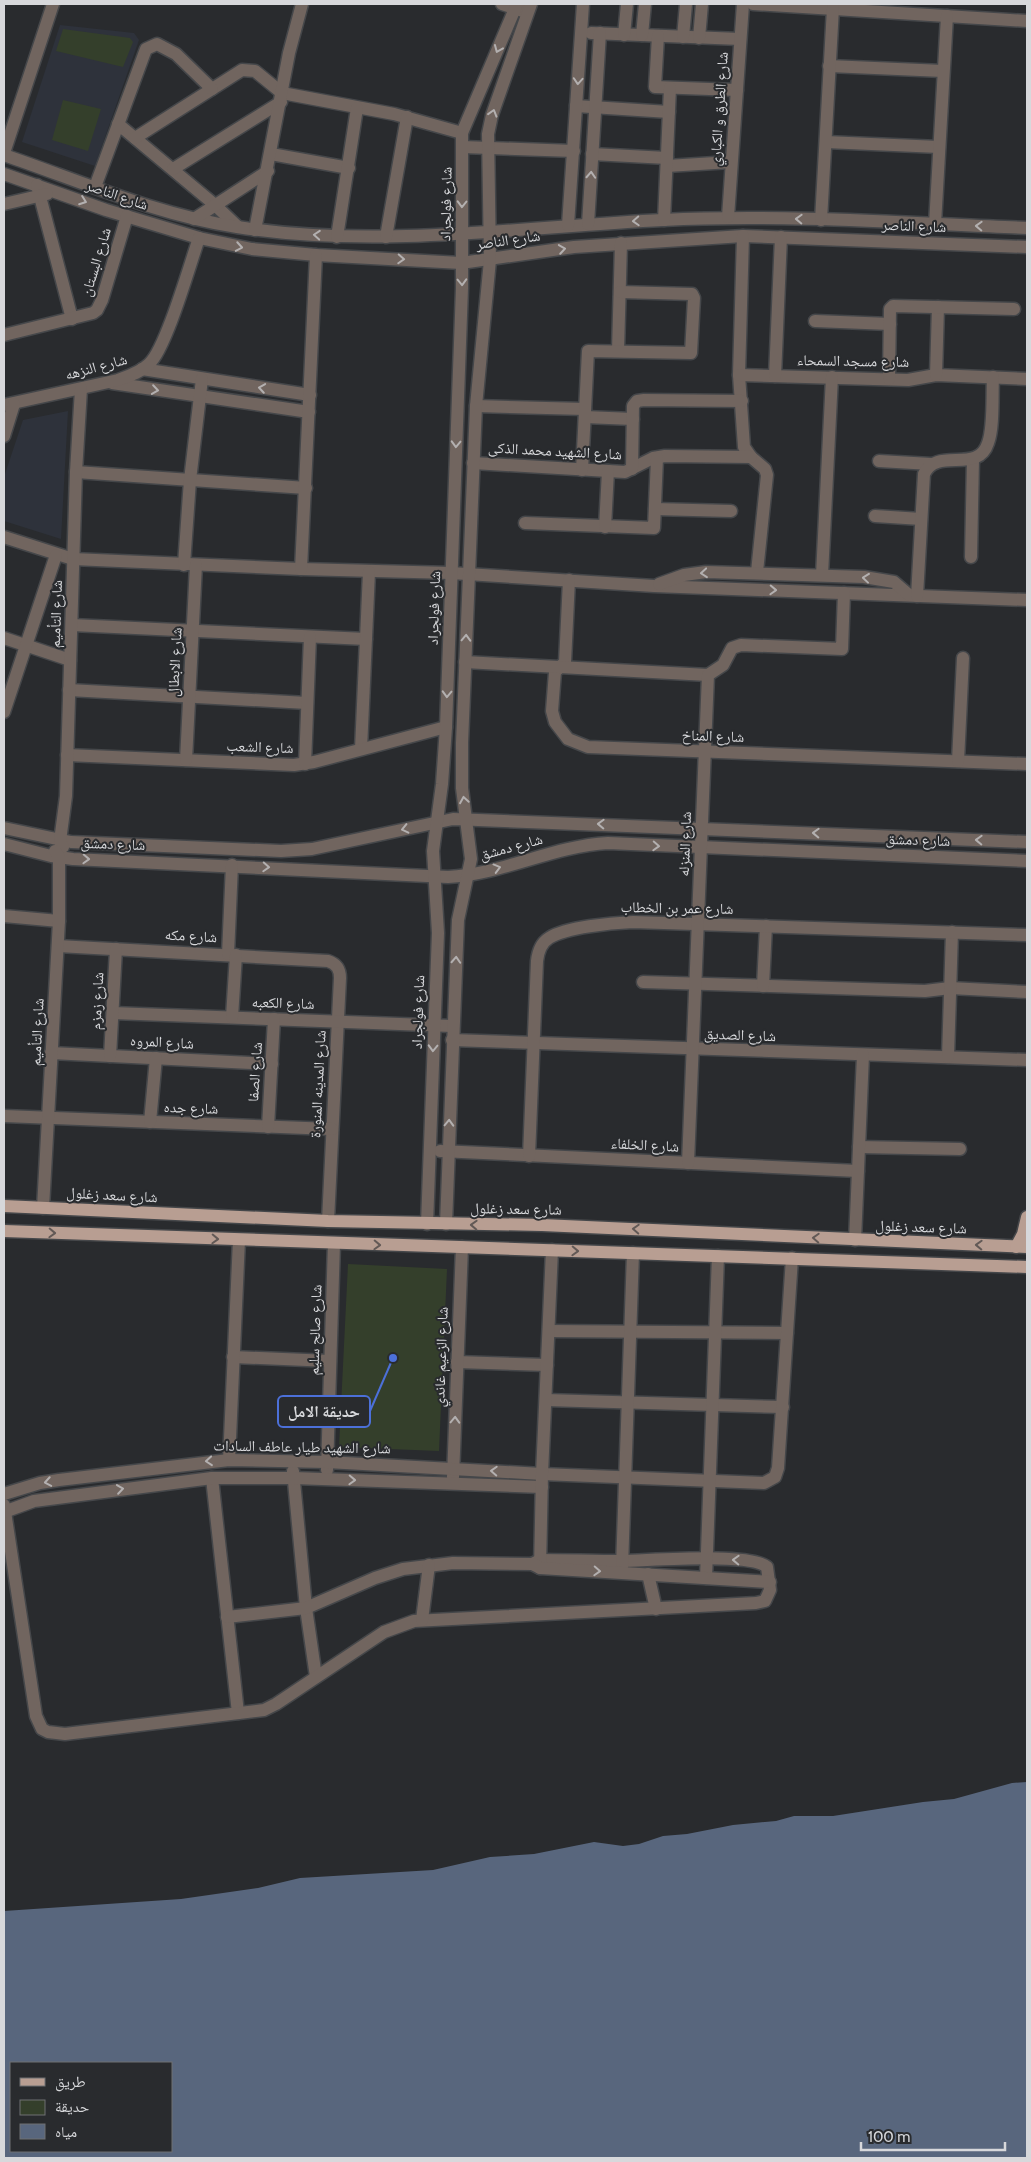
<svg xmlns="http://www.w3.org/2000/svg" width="1031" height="2162" font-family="Cabin,'Noto Naskh Arabic',sans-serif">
  <rect width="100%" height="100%" fill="#292b2e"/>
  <g fill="#2e323b">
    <path d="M 60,25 L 134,33 L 139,40 L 95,166 L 22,142 Z"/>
    <path d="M 68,411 L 61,539 L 4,521 L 4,477 L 23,420 Z"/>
  </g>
  <g fill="#343f2b">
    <path d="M 63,29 L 130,38 L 133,42 L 123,67 L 56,51 Z"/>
    <path d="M 63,100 L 101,109 L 88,151 L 52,140 Z"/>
    <path d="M 348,1264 L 447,1269 L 439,1451 L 339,1447 Z"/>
  </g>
  <path fill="#58667d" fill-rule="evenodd" d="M 1027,1782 L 1027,2158 L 4,2158 L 4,1911 L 181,1899 L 258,1888 L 300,1878 L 433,1870 L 490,1857 L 534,1854 L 594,1842 L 623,1846 L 639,1844 L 663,1836 L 687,1834 L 733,1825 L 776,1821 L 794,1816 L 833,1816 L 923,1802 L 954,1799 L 1012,1783 ZM 11,2063 L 171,2063 L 171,2151 L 11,2151 Z"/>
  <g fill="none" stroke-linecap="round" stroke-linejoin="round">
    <defs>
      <g id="minor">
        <path d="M 502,4 L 523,11"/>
        <path d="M 753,4 L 1027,21"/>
        <path d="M 591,33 L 740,39"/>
        <path d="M 624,35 L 627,4"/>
        <path d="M 642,35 L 645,4"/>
        <path d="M 658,36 L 655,87 L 737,90"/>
        <path d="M 683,37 L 686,4"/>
        <path d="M 699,38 L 702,4"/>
        <path d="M 829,66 L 943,71"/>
        <path d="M 576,106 L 669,112"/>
        <path d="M 118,124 L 215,205 L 238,227"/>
        <path d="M 135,138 L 242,70 L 255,71 L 282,93 L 394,114 L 462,133"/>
        <path d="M 826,142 L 939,147"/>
        <path d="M 463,147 L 574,151"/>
        <path d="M 4,153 L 53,4"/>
        <path d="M 271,154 L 349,168"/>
        <path d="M 592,154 L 667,158"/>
        <path d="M 4,155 C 80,181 157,215 237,227 C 378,249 521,227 663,220 C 784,214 906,223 1027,228"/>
        <path d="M 667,166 L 731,162"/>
        <path d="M 173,169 L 281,102"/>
        <path d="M 4,174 L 106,210 L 199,238 L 252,249 L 316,255 L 461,263 L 574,247 L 743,236 L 1027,247"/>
        <path d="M 37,185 L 72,319"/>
        <path d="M 95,187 L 146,49 L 157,44 L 176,54 L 212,89"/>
        <path d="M 4,204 L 47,194"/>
        <path d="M 728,217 L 743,4"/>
        <path d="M 194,219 L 268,171"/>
        <path d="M 664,220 L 670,88"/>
        <path d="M 821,220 L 833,8"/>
        <path d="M 588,224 L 600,33"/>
        <path d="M 935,224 L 947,16"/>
        <path d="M 568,225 L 583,4"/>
        <path d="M 255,230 L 289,53 L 302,4"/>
        <path d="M 743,236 L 739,375 L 744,447 L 751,457 L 765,469 L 767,475 L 757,572"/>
        <path d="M 337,237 L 357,108"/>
        <path d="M 386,237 L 407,117"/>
        <path d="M 815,321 L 890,324"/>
        <path d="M 4,335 L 93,313 L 97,310 L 102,300 L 127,216"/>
        <path d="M 618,351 L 621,243"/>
        <path d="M 142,369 L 310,395"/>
        <path d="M 739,375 L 908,380 L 936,375 L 1027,379"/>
        <path d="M 936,375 L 938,307"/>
        <path d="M 775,376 L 781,237"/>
        <path d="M 889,379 L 890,309 L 893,306 L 1014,309"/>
        <path d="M 112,383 L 309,412"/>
        <path d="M 4,405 L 118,380 C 129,376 141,372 149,364 C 166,349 190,264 199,238"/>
        <path d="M 476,406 L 585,409"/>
        <path d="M 585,417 L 633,419"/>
        <path d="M 4,436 L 14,404"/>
        <path d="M 879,461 L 931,464"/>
        <path d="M 473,463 L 625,472 L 653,458 L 665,456 L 751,457"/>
        <path d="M 632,469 L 633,406 L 637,401 L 644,400 L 742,401"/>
        <path d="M 582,470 L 588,351 L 691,353 L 694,298 L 692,294 L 620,292"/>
        <path d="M 76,472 L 306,488"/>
        <path d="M 655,509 L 731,511"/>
        <path d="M 875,516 L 921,519"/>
        <path d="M 525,523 L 654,528 L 657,458"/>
        <path d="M 605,527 L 608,471"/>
        <path d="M 4,537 L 73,559 L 301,569 L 451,573 L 654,586 L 1027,600"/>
        <path d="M 971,557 L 973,459"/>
        <path d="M 184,565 L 190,480 L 202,379"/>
        <path d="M 301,569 L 316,255"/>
        <path d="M 822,575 L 832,377"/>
        <path d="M 569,580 L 565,662 L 555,672 L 552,711 L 555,722 L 568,739 L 588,747 L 1027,764"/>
        <path d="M 659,584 L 684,575 L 706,572 L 864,577 L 894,582 L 909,595"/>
        <path d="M 917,596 L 924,474 C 937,446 978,475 988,443 C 994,427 992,395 993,377"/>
        <path d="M 72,625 L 366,639"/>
        <path d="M 4,638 L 70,660"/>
        <path d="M 465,662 L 708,675"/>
        <path d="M 69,690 L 307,703"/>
        <path d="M 4,712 L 56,555"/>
        <path d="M 361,749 L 369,572"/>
        <path d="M 67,755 L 294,765 L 314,762 L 446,727"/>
        <path d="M 186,760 L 196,565"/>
        <path d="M 958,761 L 963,658"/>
        <path d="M 305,764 L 310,637"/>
        <path d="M 4,828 L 71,842 L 281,851 L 312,849 L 453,819 L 1027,842"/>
        <path d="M 4,844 L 51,856 L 73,859 L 448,877 C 503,874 553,846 608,843 L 1027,861"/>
        <path d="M 63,847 L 60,841 L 66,796 L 76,472 L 81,389"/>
        <path d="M 4,916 L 59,921"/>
        <path d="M 58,946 L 328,961 C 337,964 340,969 340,978 L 328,1221"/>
        <path d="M 228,954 L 232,865"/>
        <path d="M 643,982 L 925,991 L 950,988 L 1027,992"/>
        <path d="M 763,986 L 766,926"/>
        <path d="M 113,1013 L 452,1026"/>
        <path d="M 232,1017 L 236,955"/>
        <path d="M 452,1040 L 1027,1060"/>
        <path d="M 51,1053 L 272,1064"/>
        <path d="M 110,1056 L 116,949"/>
        <path d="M 948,1057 L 952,932"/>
        <path d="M 4,1116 L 332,1129"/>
        <path d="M 150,1122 L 156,1058"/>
        <path d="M 268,1127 L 274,1019"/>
        <path d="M 859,1147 L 960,1149"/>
        <path d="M 440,1151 L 858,1171"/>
        <path d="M 529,1156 L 537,961 C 538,952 541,943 549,938 C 566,927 612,923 633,922 L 1027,935"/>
        <path d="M 688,1163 L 708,675 L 723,665 L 732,648 L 741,645 L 842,649 L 844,593"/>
        <path d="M 43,1208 L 59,921 L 59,857 L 55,851"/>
        <path d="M 427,1224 L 438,933 L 433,851 L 442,784 L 446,727 L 462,288 L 462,133 L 517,4"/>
        <path d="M 446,1224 L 458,920 L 471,859 L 462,788 L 462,743 L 476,406 L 490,260 L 488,134 L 492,115 L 531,4"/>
        <path d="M 855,1240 L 863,1055"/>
        <path d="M 549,1331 L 787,1333"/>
        <path d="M 233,1357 L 330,1361"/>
        <path d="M 457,1362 L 547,1365"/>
        <path d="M 546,1400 L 783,1407"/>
        <path d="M 229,1460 L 239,1240"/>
        <path d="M 327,1470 L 334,1243"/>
        <path d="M 293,1471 L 306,1608 L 316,1677"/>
        <path d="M 453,1477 L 462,1247"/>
        <path d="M 212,1478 L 238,1713"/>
        <path d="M 4,1494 L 40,1483 L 59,1480 L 229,1460 L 327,1462 L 542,1474 L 764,1483 L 775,1477 L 778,1468 L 792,1258"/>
        <path d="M 4,1505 L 36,1716 L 42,1729 L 48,1732 L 65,1734 L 264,1710 L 276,1704 L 384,1632 L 414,1621 L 756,1603 L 765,1601 L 770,1590 L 767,1567 C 751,1552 647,1561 621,1561 C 594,1561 567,1560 540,1560 L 532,1564"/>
        <path d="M 4,1512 L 34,1501 L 212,1478 L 294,1478 L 542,1487"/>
        <path d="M 622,1567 L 633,1253"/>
        <path d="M 540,1568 L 542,1474 L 552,1250"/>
        <path d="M 648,1574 L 656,1609"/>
        <path d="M 706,1578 L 718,1256"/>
        <path d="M 227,1617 L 306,1608 L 375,1578 L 403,1569 L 453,1563 L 532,1564 L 540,1568 L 770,1582"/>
        <path d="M 422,1620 L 429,1565"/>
      </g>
      <g id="major">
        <path d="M 4,1206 L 328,1221 L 542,1225 L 1027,1247"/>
        <path d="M 4,1231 L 1027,1267"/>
        <path d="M 1016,1247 L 1023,1234 L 1027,1217"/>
      </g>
    </defs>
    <use href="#minor" stroke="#45474a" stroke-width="15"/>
    <use href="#major" stroke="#45474a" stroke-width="15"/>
    <use href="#minor" stroke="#71655f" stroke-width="12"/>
    <use href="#major" stroke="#b89e92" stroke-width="12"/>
  </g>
  <defs><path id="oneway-chevron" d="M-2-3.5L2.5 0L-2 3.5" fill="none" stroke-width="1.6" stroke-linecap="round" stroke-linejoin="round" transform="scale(1.25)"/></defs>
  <g stroke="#b3b0b0">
    <use href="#oneway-chevron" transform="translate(498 49) rotate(113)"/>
    <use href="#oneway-chevron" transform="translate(578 81) rotate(94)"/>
    <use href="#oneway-chevron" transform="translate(493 113) rotate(-73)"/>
    <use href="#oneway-chevron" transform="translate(591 175) rotate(-87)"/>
    <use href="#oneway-chevron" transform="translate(83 201) rotate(20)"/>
    <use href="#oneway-chevron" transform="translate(462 204) rotate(91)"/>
    <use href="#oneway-chevron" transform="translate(799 219) rotate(-178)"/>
    <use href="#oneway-chevron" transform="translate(636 221) rotate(177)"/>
    <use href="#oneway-chevron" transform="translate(979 226) rotate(-178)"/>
    <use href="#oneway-chevron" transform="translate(317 235) rotate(-176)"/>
    <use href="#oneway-chevron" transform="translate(239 247) rotate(10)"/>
    <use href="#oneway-chevron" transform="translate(562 249) rotate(-9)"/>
    <use href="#oneway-chevron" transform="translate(401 259) rotate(3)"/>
    <use href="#oneway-chevron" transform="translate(462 282) rotate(88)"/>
    <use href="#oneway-chevron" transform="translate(262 388) rotate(-171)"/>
    <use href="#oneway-chevron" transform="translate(155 390) rotate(8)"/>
    <use href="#oneway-chevron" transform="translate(456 444) rotate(92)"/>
    <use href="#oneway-chevron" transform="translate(704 573) rotate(175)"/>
    <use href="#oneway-chevron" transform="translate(866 578) rotate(-174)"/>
    <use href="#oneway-chevron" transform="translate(773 590) rotate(2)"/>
    <use href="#oneway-chevron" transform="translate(466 638) rotate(-88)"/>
    <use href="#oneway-chevron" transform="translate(447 694) rotate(92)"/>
    <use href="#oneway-chevron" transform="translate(464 800) rotate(-99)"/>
    <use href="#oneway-chevron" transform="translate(601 824) rotate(-178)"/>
    <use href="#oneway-chevron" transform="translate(405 829) rotate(167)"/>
    <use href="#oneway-chevron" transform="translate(816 833) rotate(-178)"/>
    <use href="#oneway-chevron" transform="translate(979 840) rotate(-178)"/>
    <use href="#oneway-chevron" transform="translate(656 846) rotate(3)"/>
    <use href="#oneway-chevron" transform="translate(86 859) rotate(2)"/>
    <use href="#oneway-chevron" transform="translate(266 867) rotate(3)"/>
    <use href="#oneway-chevron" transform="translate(497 868) rotate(-15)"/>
    <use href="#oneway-chevron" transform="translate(456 960) rotate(-87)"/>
    <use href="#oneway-chevron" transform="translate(433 1048) rotate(92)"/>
    <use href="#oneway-chevron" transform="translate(449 1123) rotate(-88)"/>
    <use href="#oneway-chevron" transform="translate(455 1420) rotate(-88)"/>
    <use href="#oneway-chevron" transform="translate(209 1461) rotate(175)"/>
    <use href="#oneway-chevron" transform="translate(494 1471) rotate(-177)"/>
    <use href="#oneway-chevron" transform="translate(352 1480) rotate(2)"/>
    <use href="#oneway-chevron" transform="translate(48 1482) rotate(170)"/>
    <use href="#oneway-chevron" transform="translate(120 1489) rotate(-8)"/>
    <use href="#oneway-chevron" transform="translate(736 1560) rotate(-178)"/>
    <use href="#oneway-chevron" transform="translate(597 1571) rotate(3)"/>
  </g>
  <g stroke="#625956">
    <use href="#oneway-chevron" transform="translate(474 1225) rotate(-178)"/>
    <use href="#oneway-chevron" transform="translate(636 1229) rotate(-177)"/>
    <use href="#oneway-chevron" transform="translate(52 1233) rotate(2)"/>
    <use href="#oneway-chevron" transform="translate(816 1238) rotate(-177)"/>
    <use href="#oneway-chevron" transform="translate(215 1239) rotate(2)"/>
    <use href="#oneway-chevron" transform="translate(377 1245) rotate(2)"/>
    <use href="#oneway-chevron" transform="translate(979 1245) rotate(-178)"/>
    <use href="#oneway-chevron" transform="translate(575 1251) rotate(2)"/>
  </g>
  <g text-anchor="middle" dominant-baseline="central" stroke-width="4" stroke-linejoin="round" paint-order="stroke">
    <g font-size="15" fill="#d7d8db" stroke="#292b2e">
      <text transform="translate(719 109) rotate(-86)">شارع الطرق و الكباري</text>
      <text transform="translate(117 195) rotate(19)">شارع الناصر</text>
      <text transform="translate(446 204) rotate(-89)">شارع فولجراد</text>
      <text transform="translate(914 226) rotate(2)">شارع الناصر</text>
      <text transform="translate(508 240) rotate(-8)">شارع الناصر</text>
      <text transform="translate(96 262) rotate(-73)">شارع البستان</text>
      <text transform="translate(853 361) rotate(1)">شارع مسجد السمحاء</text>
      <text transform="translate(96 367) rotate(-15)">شارع النزهه</text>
      <text transform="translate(555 451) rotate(3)">شارع الشهيد محمد الذكى</text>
      <text transform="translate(434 608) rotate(-88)">شارع فولجراد</text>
      <text transform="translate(56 614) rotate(-88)">شارع التأميم</text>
      <text transform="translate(175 662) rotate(-87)">شارع الابطال</text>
      <text transform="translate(713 736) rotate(2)">شارع المناخ</text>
      <text transform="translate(260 747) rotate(2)">شارع الشعب</text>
      <text transform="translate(918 840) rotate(2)">شارع دمشق</text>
      <text transform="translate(113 844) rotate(2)">شارع دمشق</text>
      <text transform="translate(685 844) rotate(-88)">شارع المنزله</text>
      <text transform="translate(511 847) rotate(-15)">شارع دمشق</text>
      <text transform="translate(677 908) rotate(1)">شارع عمر بن الخطاب</text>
      <text transform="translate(191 936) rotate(3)">شارع مكه</text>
      <text transform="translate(97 1001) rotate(-87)">شارع زمزم</text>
      <text transform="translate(283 1003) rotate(2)">شارع الكعبه</text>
      <text transform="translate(418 1012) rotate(-88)">شارع فولجراد</text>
      <text transform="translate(37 1032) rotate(-87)">شارع التأميم</text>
      <text transform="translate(740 1035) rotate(2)">شارع الصديق</text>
      <text transform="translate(162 1042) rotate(3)">شارع المروه</text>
      <text transform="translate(255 1072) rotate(-86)">شارع الصفا</text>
      <text transform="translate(318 1084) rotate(-87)">شارع المدينه المنورة</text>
      <text transform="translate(191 1108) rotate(2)">شارع جده</text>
      <text transform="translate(645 1145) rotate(3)">شارع الخلفاء</text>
      <text transform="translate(112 1195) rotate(3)">شارع سعد زغلول</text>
      <text transform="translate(516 1209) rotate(1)">شارع سعد زغلول</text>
      <text transform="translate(921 1227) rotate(2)">شارع سعد زغلول</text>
      <text transform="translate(315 1330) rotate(-88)">شارع صالح سليم</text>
      <text transform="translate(441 1357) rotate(-88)">شارع الزعيم غاندي</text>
      <text transform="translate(302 1447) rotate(1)">شارع الشهيد طيار عاطف السادات</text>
    </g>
  </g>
  <path fill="none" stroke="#4c70d9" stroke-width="2" d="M393 1358L370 1411"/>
  <circle fill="#4c70d9" stroke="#292b2e" stroke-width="2" cx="393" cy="1358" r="5"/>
  <rect fill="#292b2e" stroke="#4c70d9" stroke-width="2" x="278" y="1396" width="92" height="31" rx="5"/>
  <g font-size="16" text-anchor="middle" font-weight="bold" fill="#d7d8db">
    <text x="324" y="1417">حديقة الامل</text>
  </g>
  <rect width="1031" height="2162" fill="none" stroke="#d7d8db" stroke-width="10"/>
  <rect x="10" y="2062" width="162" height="90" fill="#292b2e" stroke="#6f7073"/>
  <rect x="20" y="2078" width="25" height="8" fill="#b89e92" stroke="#6f7073"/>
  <text x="55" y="2087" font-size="15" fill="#d7d8db">طريق</text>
  <rect x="20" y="2100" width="25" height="15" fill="#343f2b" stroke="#6f7073"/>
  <text x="55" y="2112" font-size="15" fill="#d7d8db">حديقة</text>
  <rect x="20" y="2124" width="25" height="15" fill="#58667d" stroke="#6f7073"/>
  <text x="55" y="2137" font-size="15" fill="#d7d8db">مياه</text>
  <path d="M861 2142v8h144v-8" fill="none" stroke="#d7d8db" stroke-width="2.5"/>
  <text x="868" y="2142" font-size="15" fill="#d7d8db" stroke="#292b2e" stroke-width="4" paint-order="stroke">100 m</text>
</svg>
